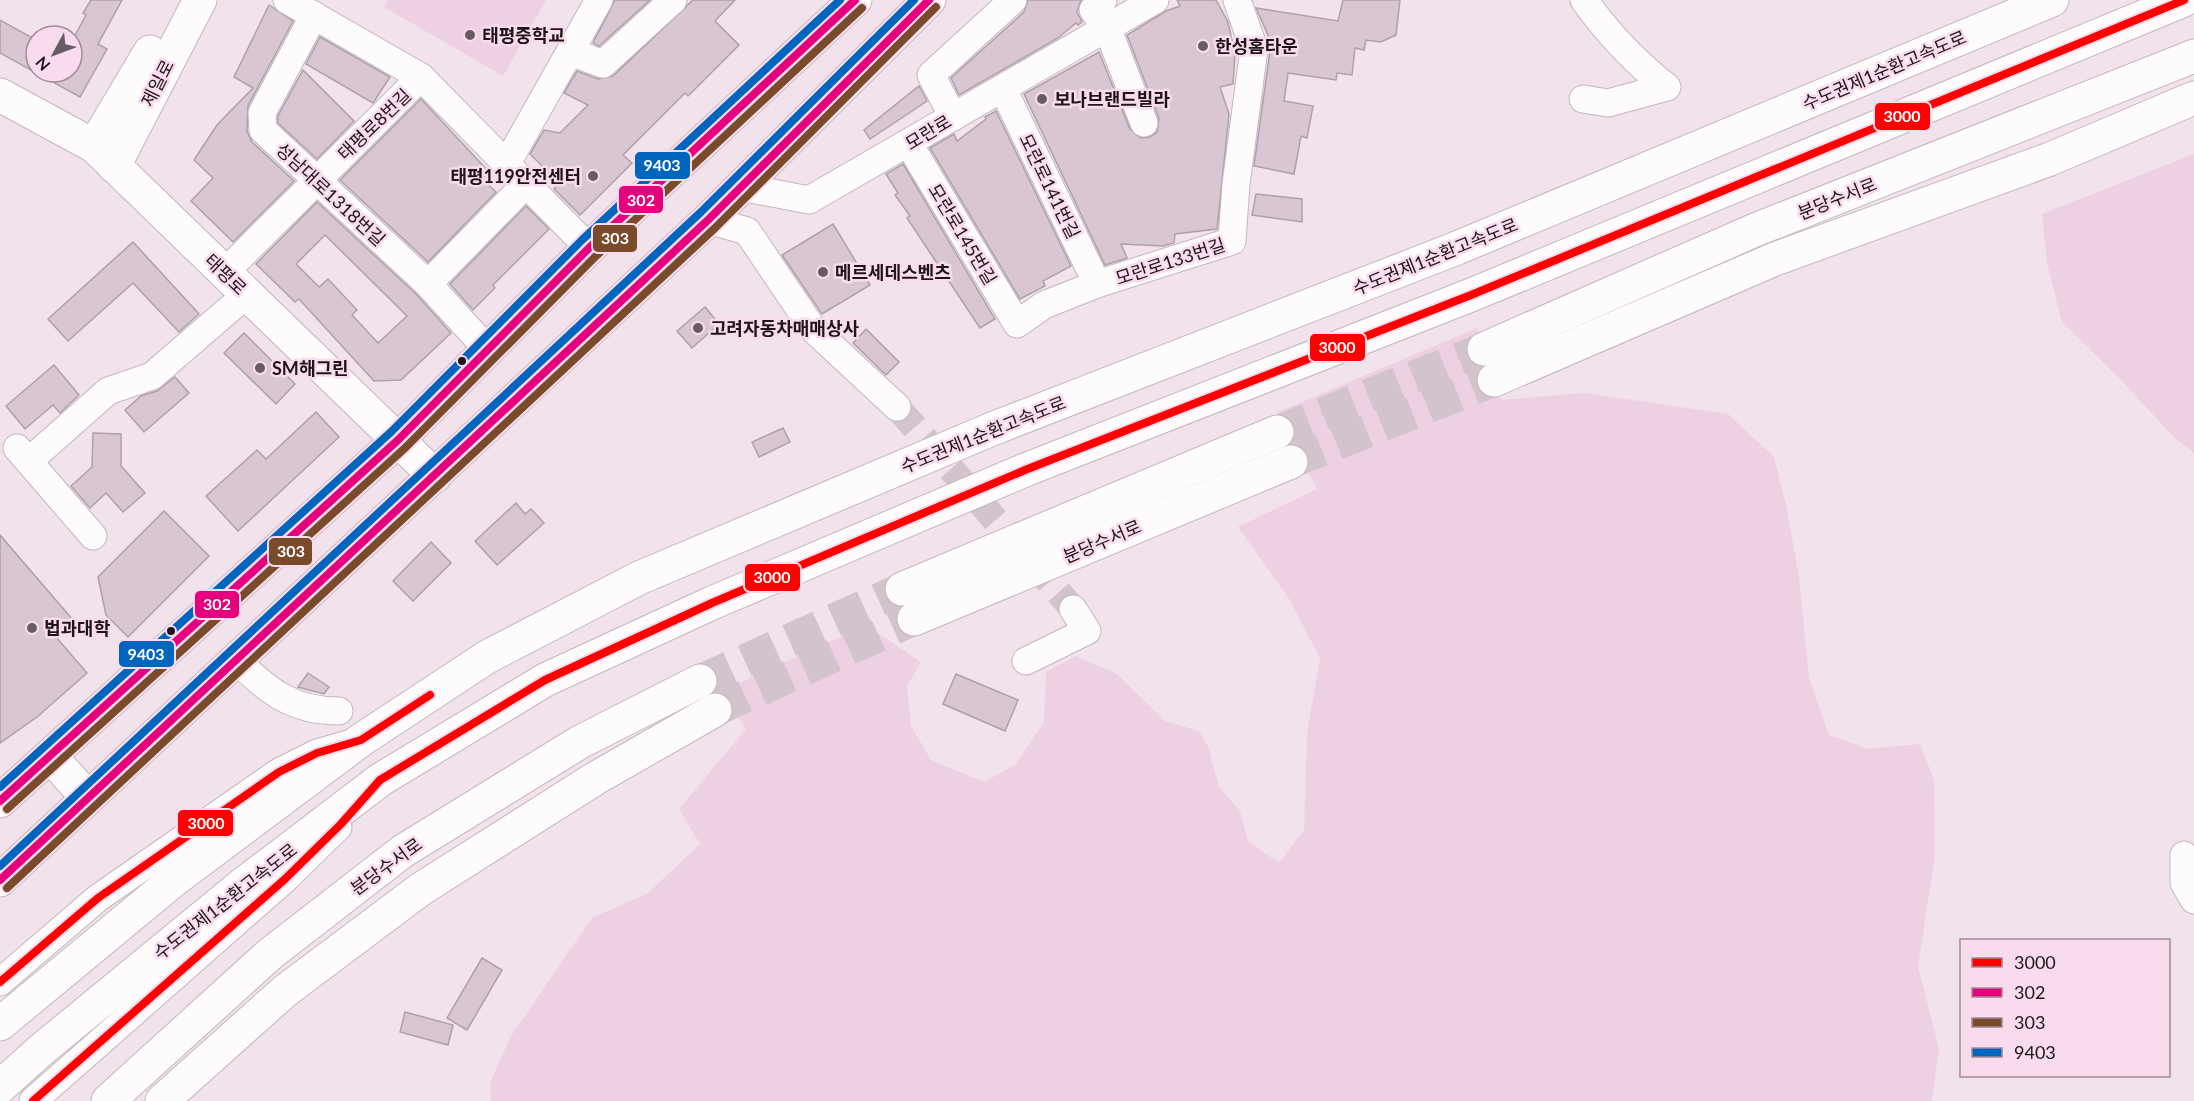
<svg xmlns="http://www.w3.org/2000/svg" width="2194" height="1101" font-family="Lato,'Noto Sans KR',sans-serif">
  <rect width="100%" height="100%" fill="#f2e2ec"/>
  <g fill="#eed0e3">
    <path d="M 388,0 L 546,0 L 503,76 L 384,7 Z"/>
    <path d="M 2194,154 L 2194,453 L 2174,437 L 2120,379 L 2062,322 L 2047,263 L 2042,214 Z"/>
    <path d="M 1477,328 L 1501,400 L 1584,393 L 1728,414 L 1774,457 L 1787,509 L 1799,577 L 1809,678 L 1829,735 L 1868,749 L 1920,744 L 1934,780 L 1935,855 L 1918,967 L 1939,1049 L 1932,1101 L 491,1101 L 490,1083 L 511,1036 L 592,918 L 648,893 L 700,844 L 679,809 L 746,729 L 722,691 L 866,625 L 921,662 L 907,686 L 911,726 L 931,760 L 984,782 L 1015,765 L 1044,722 L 1046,672 L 1076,656 L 1117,674 L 1165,721 L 1199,731 L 1208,746 L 1219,787 L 1240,811 L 1248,841 L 1279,863 L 1304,830 L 1307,733 L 1320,658 L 1288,597 L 1238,527 L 1317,489 L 1278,412 Z"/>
  </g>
  <g fill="#dac6d3" stroke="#ada1a8" stroke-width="1.5" fill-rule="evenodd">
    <path d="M 91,0 L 122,0 L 98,44 L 107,49 L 80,97 L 0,53 L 0,20 L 36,40 L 36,72 L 72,72 L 72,41 L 86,15 L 83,13 Z"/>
    <path d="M 615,0 L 650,0 L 599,46 L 593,43 Z"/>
    <path d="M 693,0 L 735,0 L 715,21 L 739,45 L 688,96 L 685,93 L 623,155 L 632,163 L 580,215 L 554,189 L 559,183 L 530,154 L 544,130 L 560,133 L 588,105 L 564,93 L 577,71 L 598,79 L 613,76 Z"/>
    <path d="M 1028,0 L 1081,0 L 1077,12 L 1082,22 L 1078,25 L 1076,23 L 1058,38 L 959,95 L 951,78 L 1024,12 Z"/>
    <path d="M 1177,0 L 1216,0 L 1228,22 L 1235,54 L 1233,84 L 1220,87 L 1229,114 L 1217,229 L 1175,234 L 1174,243 L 1163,246 L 1121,244 L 1127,258 L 1105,265 L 1024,94 L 1099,52 L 1130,129 L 1141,138 L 1150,137 L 1157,132 L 1159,118 L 1127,35 L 1166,11 L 1180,6 Z"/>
    <path d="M 1343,0 L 1400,0 L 1396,35 L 1381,42 L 1366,40 L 1364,50 L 1355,48 L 1352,75 L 1337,73 L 1336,80 L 1288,73 L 1284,101 L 1313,106 L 1307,138 L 1301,136 L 1294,174 L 1254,166 L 1270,51 L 1268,35 L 1256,8 L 1338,21 Z"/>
    <path d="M 269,5 L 293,21 L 248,106 L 247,131 L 252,142 L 294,181 L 233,242 L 191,201 L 213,178 L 194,160 L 217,125 L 253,88 L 234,77 Z"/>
    <path d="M 320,37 L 390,77 L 373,103 L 306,64 Z"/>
    <path d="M 303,70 L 354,121 L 317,159 L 278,123 L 278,116 Z"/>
    <path d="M 919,86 L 927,101 L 870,139 L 864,130 Z"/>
    <path d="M 421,99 L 489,172 L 482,179 L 496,192 L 428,262 L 340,180 Z"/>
    <path d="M 996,111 L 1071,266 L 1043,281 L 1045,286 L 1020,299 L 930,148 L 954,134 L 957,141 L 986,119 L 985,117 Z"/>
    <path d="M 903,164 L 995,319 L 980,328 L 907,218 L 910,216 L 895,195 L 898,193 L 886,174 Z"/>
    <path d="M 1256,194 L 1302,199 L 1302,222 L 1252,215 Z"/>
    <path d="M 317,202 L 417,295 L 451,333 L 401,380 L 374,381 L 299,299 L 295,302 L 256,264 ZM 325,235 L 407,316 L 378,343 L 352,315 L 357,310 L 328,279 L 319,287 L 296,264 Z"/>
    <path d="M 526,206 L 549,229 L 493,285 L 495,288 L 473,310 L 450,284 Z"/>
    <path d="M 833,224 L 870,285 L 822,314 L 782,255 Z"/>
    <path d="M 133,242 L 199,314 L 179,332 L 133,283 L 68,341 L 48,319 Z"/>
    <path d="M 705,307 L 719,324 L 692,348 L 677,331 Z"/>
    <path d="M 866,329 L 899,362 L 886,375 L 853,343 Z"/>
    <path d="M 244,333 L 295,384 L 276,404 L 224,353 Z"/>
    <path d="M 54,365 L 79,395 L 60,413 L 53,405 L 25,429 L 6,406 Z"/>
    <path d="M 175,377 L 189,393 L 144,432 L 125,410 L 141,396 L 157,391 Z"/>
    <path d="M 316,412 L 339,437 L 238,531 L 206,496 L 257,450 L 266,459 Z"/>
    <path d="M 783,428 L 790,442 L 759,457 L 752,442 Z"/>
    <path d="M 93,433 L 121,434 L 121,466 L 145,493 L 123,512 L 106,493 L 90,508 L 71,486 L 92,467 Z"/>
    <path d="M 516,503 L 525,514 L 531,509 L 544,523 L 497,565 L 475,541 Z"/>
    <path d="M 164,511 L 209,556 L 128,637 L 106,615 L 98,577 Z"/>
    <path d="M 0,535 L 73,620 L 55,636 L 87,673 L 37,717 L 0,743 Z"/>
    <path d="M 431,542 L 451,563 L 413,601 L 393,581 Z"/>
    <path d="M 308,673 L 329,687 L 324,694 L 298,687 Z"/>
    <path d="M 956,674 L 1018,700 L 1005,731 L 943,704 Z"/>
    <path d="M 482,958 L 502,970 L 467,1030 L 447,1018 Z"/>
    <path d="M 405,1012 L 453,1025 L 448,1045 L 400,1032 Z"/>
  </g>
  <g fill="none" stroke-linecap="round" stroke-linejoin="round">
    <path stroke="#d2c3cc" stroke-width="27" stroke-dasharray="27 14" stroke-linecap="butt" d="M 897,407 L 1073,609"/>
    <g stroke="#d2c3cc" stroke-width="33" stroke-dasharray="33 16" stroke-linecap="butt">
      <path d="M 1277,432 L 1484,349"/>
      <path d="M 1291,462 L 1494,380"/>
      <path d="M 700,681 L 902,589"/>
      <path d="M 715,710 L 914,619"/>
    </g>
    <defs>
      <g id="minor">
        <path d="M 287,0 L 421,77 L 589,248"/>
        <path d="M 1103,0 L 1093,10 L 1108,30 L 1144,123"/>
        <path d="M 314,15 L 262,113 L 263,130 L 428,284 L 488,350"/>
        <path d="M 571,52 L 603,64 L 673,0"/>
        <path d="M 1003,89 L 1097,284"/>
        <path d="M 1583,99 L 1608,103 L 1667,87 C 1636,63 1607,32 1584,0"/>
        <path d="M 953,117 L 931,75 L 1013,0"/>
        <path d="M 909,144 L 1017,324 L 1044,305 L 1097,284 L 1232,241 L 1236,184 L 1254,49 L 1237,0"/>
        <path d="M 506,165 L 599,0"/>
        <path d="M 741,187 L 809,200 L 1155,0"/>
        <path d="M 708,220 L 747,231 L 813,329 L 897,407"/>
        <path d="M 225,272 L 421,77"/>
        <path d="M 428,284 L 525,185"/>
        <path d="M 17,448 L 93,536"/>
        <path d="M 29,461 L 108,391 L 152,376 L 247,294"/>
        <path d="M 237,660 C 267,691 293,711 339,711"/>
        <path d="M 1026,661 L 1087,631 L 1073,609"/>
        <path d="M 2184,855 L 2184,883 L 2194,900"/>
        <path d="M 0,982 L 98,898 L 279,772 L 317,753 L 352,743"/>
        <path d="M 33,1101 L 285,879 L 338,827"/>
      </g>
      <g id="major">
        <path d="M 0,95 L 94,146 L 435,476"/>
        <path d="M 94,146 L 150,52"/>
        <path d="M 114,166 L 200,0"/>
        <path d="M 50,756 L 88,798"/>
        <path d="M 0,801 L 398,440 L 589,248 L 855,0"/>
        <path d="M 0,880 L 708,220 L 929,0"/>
      </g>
      <g id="highway">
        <path d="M 1484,349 L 1755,230 L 2194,56"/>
        <path d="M 1494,380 L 1775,259 L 2050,159 L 2194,98"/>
        <path d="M 902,589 L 1277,432"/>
        <path d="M 914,619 L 1291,462"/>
        <path d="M 0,1024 L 174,880 L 361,740 L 487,657 L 639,578 L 992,429 L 1457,248 L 2052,0"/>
        <path d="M 0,1087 L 41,1050 L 242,885 L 380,780 L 545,680 L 712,603 L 1025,470 L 1471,295 L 2184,0"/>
        <path d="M 108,1101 L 270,954 L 403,851 L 580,742 L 700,681"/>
        <path d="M 162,1101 L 285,991 L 421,889 L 596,778 L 715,710"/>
      </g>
    </defs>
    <use href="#minor" stroke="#c3b7bf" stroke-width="29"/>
    <use href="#major" stroke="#c3b7bf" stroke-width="35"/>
    <use href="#highway" stroke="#c3b7bf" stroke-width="35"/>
    <use href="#minor" stroke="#fdfbfc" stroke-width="27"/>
    <use href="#major" stroke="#fdfbfc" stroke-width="33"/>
    <use href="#highway" stroke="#fdfbfc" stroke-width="33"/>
    <defs>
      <g id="bus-1">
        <path d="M 0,982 L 98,898 L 279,772 L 317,753 L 361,740 L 430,695"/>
        <path d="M 33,1101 L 285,879 L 341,824 L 380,780 L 545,680 L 712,603 L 1025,470 L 1471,295 L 2184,0"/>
      </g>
      <g id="bus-2">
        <path d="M 0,801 L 398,440 L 589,248 L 855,0"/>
        <path d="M 0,880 L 708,220 L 929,0"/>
      </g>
      <g id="bus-3">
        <path d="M 7,809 L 405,448 L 596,256 L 862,8"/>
        <path d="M 7,888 L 715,228 L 936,7"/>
      </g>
      <g id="bus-4">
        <path d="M 0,787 L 391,432 L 582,240 L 840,0"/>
        <path d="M 0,866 L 701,212 L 914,0"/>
      </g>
    </defs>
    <use href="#bus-1" stroke="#f9dbee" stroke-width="12"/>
    <use href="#bus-2" stroke="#f9dbee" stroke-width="12"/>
    <use href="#bus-3" stroke="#f9dbee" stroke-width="12"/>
    <use href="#bus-4" stroke="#f9dbee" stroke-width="12"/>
    <use href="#bus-1" stroke="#f00" stroke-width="8"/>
    <use href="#bus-2" stroke="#e5007d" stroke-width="8"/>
    <use href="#bus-3" stroke="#7a4b2a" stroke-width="8"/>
    <use href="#bus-4" stroke="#0065bd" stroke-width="8"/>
  </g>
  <g fill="#685c64" stroke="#f9dbee" stroke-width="2">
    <circle cx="470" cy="35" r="6"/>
    <circle cx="1203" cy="46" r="6"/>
    <circle cx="1042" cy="99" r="6"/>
    <circle cx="593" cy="176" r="6"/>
    <circle cx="823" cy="272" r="6"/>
    <circle cx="698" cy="328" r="6"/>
    <circle cx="260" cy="368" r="6"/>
    <circle cx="32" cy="628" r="6"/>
  </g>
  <g fill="#1e141a" stroke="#f9dbee" stroke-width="2">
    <circle cx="462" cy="361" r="5"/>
    <circle cx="171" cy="631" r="5"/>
  </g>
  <g text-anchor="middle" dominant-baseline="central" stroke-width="5" stroke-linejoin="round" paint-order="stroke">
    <g font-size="18" font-weight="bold" fill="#1e141a" stroke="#f9dbee" text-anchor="start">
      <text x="482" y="35">태평중학교</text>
      <text x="1215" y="46">한성홈타운</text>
      <text x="1054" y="99">보나브랜드빌라</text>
      <text x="581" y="176" text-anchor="end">태평119안전센터</text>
      <text x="835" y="272">메르세데스벤츠</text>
      <text x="710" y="328">고려자동차매매상사</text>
      <text x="272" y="368">SM해그린</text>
      <text x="44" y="628">법과대학</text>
    </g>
    <g font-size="18" fill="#1e141a" stroke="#f9dbee">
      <text transform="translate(1884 70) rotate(-23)">수도권제1순환고속도로</text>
      <text transform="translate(157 83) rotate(-63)">제일로</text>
      <text transform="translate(374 124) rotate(-44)">태평로8번길</text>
      <text transform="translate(928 132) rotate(-31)">모란로</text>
      <text transform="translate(1050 186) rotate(64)">모란로141번길</text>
      <text transform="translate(331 194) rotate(43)">성남대로1318번길</text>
      <text transform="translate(1837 198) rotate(-22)">분당수서로</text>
      <text transform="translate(963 234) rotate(59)">모란로145번길</text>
      <text transform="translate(1435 256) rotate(-22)">수도권제1순환고속도로</text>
      <text transform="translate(1170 261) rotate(-18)">모란로133번길</text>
      <text transform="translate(226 274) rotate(44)">태평로</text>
      <text transform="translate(983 434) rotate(-22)">수도권제1순환고속도로</text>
      <text transform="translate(1102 541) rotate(-23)">분당수서로</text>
      <text transform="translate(386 866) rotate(-36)">분당수서로</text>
      <text transform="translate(225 901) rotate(-38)">수도권제1순환고속도로</text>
    </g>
  </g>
  <g stroke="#f9dbee" stroke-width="2">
    <rect x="1874" y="102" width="57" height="29" rx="6" fill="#f00"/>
    <rect x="634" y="151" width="57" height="29" rx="6" fill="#0065bd"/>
    <rect x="618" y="185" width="46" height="29" rx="6" fill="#e5007d"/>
    <rect x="592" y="224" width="46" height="29" rx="6" fill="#7a4b2a"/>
    <rect x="1309" y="333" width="57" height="29" rx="6" fill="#f00"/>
    <rect x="268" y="537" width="45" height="29" rx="6" fill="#7a4b2a"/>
    <rect x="744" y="563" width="57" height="29" rx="6" fill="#f00"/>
    <rect x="194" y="590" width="46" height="29" rx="6" fill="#e5007d"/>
    <rect x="118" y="640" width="57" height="28" rx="6" fill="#0065bd"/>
    <rect x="177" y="809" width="57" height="28" rx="6" fill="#f00"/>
  </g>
  <g font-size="16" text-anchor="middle" font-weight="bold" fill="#fff">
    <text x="1902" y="122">3000</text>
    <text x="662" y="171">9403</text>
    <text x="641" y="206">302</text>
    <text x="615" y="244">303</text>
    <text x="1337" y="353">3000</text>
    <text x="291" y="557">303</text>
    <text x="772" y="583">3000</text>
    <text x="217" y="610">302</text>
    <text x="146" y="660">9403</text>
    <text x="206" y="829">3000</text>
  </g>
  <rect x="1960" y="939" width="210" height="138" fill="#f9dbee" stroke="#a18b99" stroke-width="1.5"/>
  <rect x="1972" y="958" width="30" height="9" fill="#ff0000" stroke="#a18b99" stroke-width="1.5"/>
  <text x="2014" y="969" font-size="18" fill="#1e141a">3000</text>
  <rect x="1972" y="988" width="30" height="9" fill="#e5007d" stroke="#a18b99" stroke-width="1.5"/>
  <text x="2014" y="999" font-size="18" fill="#1e141a">302</text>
  <rect x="1972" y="1018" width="30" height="9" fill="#7a4b2a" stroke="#a18b99" stroke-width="1.5"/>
  <text x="2014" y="1029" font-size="18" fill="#1e141a">303</text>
  <rect x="1972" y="1048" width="30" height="9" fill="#0065bd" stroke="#a18b99" stroke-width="1.5"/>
  <text x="2014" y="1059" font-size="18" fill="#1e141a">9403</text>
  <g transform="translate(54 54) rotate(229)"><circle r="28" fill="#f9dbee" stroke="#a18b99" stroke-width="1.5"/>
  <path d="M0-4.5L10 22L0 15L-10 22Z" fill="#685c64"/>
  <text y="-9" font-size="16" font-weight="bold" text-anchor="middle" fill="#1e141a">N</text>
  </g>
</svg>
